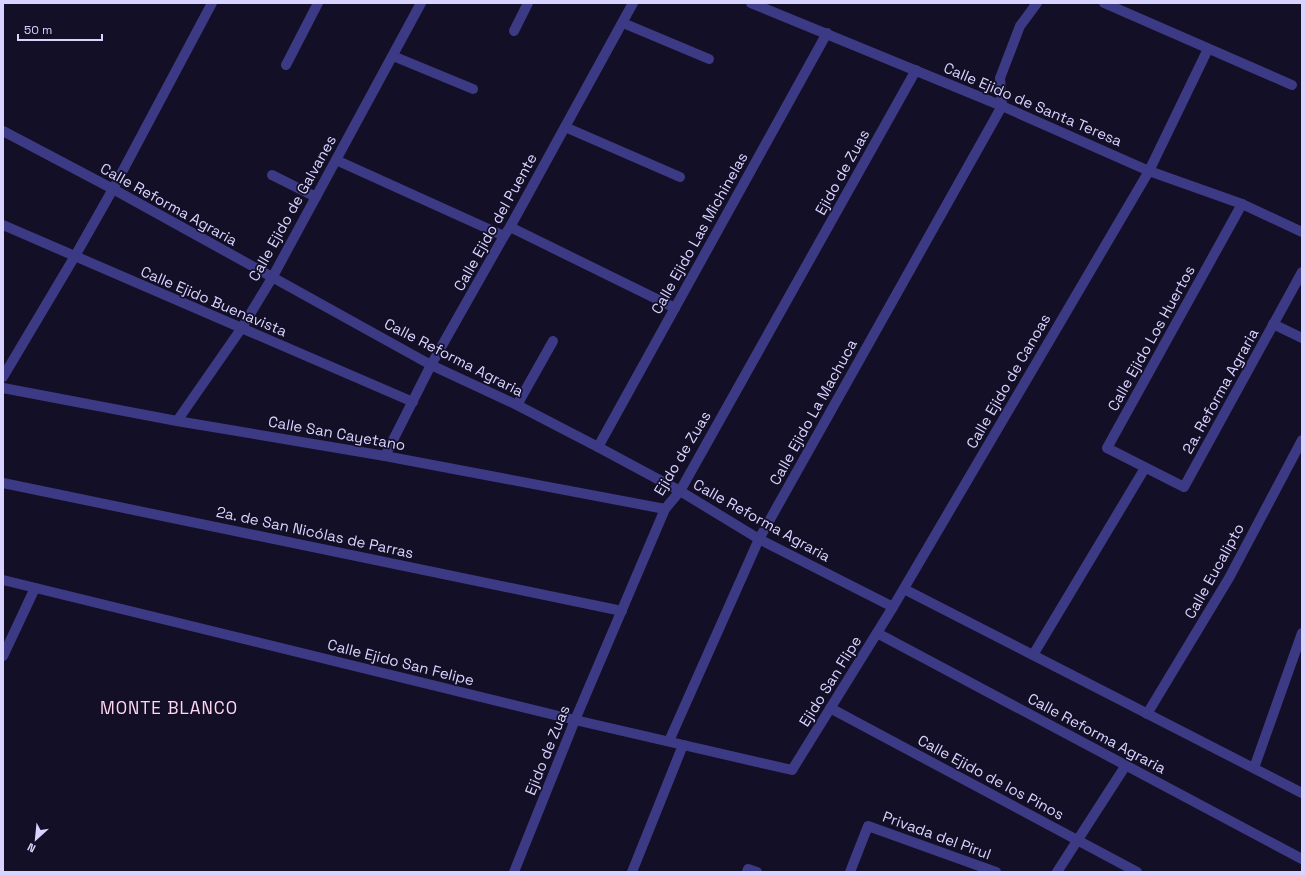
<svg xmlns="http://www.w3.org/2000/svg" width="1305" height="875" font-family="'Space Grotesk',sans-serif">
  <rect width="100%" height="100%" fill="#130f26"/>
  <g fill="none" stroke-linecap="round" stroke-linejoin="round">
    <g stroke="#3d3a85" stroke-width="10">
      <path d="M 751,3 L 1002,106 L 1149,171 L 1242,204 L 1302,232"/>
      <path d="M 1104,3 L 1292,85"/>
      <path d="M 623,23 L 709,59"/>
      <path d="M 514,31 L 528,3"/>
      <path d="M 393,56 L 473,89"/>
      <path d="M 286,65 L 318,3"/>
      <path d="M 565,127 L 680,177"/>
      <path d="M 3,131 L 113,189 L 431,365 L 517,405 L 598,447 L 680,491 L 759,539 L 893,607"/>
      <path d="M 336,160 L 504,236"/>
      <path d="M 272,175 L 316,197"/>
      <path d="M 1242,204 L 1107,448 L 1184,487 L 1302,272"/>
      <path d="M 3,225 L 413,402"/>
      <path d="M 510,227 L 675,308"/>
      <path d="M 1273,324 L 1302,338"/>
      <path d="M 3,377 L 75,256 L 113,189 L 212,3"/>
      <path d="M 3,388 L 177,421 L 385,456 L 665,509"/>
      <path d="M 517,405 L 553,341"/>
      <path d="M 177,421 L 241,329 L 272,278 L 421,3"/>
      <path d="M 598,447 L 827,33"/>
      <path d="M 385,456 L 431,365 L 504,236 L 510,227 L 633,3"/>
      <path d="M 3,483 L 622,611"/>
      <path d="M 3,580 L 575,720 L 792,770 L 893,607 L 1149,171 L 1208,49"/>
      <path d="M 904,589 L 1302,793"/>
      <path d="M 877,633 L 1302,859"/>
      <path d="M 1033,655 L 1145,468"/>
      <path d="M 3,656 L 35,588"/>
      <path d="M 830,708 L 1137,872"/>
      <path d="M 1147,714 L 1229,578 L 1302,440"/>
      <path d="M 669,741 L 759,539 L 1002,106 L 1000,78 L 1020,26 L 1037,3"/>
      <path d="M 1254,768 L 1302,633"/>
      <path d="M 514,872 L 575,720 L 665,509 L 680,491 L 916,70"/>
      <path d="M 632,872 L 683,745"/>
      <path d="M 747,872 L 748,869 L 757,872"/>
      <path d="M 850,872 L 868,826 L 996,872"/>
      <path d="M 1057,872 L 1126,765"/>
    </g>
  </g>
  <g text-anchor="middle" dominant-baseline="central" stroke-width="3.5" stroke-linejoin="round" paint-order="stroke">
    <g font-size="15" fill="#d9d4ff" stroke="#130f26">
      <text transform="translate(1033 104) rotate(23)">Calle Ejido de Santa Teresa</text>
      <text transform="translate(842 172) rotate(-61)">Ejido de Zuas</text>
      <text transform="translate(169 204) rotate(29)">Calle Reforma Agraria</text>
      <text transform="translate(292 208) rotate(-61)">Calle Ejido de Galvanes</text>
      <text transform="translate(495 222) rotate(-61)">Calle Ejido del Puente</text>
      <text transform="translate(699 233) rotate(-61)">Calle Ejido Las Michinelas</text>
      <text transform="translate(214 301) rotate(23)">Calle Ejido Buenavista</text>
      <text transform="translate(1151 338) rotate(-61)">Calle Ejido Los Huertos</text>
      <text transform="translate(454 357) rotate(27)">Calle Reforma Agraria</text>
      <text transform="translate(1008 381) rotate(-60)">Calle Ejido de Canoas</text>
      <text transform="translate(1220 391) rotate(-61)">2a. Reforma Agraria</text>
      <text transform="translate(813 412) rotate(-61)">Calle Ejido La Machuca</text>
      <text transform="translate(337 433) rotate(10)">Calle San Cayetano</text>
      <text transform="translate(682 453) rotate(-59)">Ejido de Zuas</text>
      <text transform="translate(762 520) rotate(29)">Calle Reforma Agraria</text>
      <text transform="translate(315 532) rotate(12)">2a. de San Nicólas de Parras</text>
      <text transform="translate(1214 571) rotate(-61)">Calle Eucalipto</text>
      <text transform="translate(401 662) rotate(14)">Calle Ejido San Felipe</text>
      <text transform="translate(830 681) rotate(-58)">Ejido San Flipe</text>
      <text transform="translate(1097 733) rotate(28)">Calle Reforma Agraria</text>
      <text transform="translate(547 750) rotate(-68)">Ejido de Zuas</text>
      <text transform="translate(991 777) rotate(28)">Calle Ejido de los Pinos</text>
      <text transform="translate(937 835) rotate(20)">Privada del Pirul</text>
    </g>
    <g font-size="17" letter-spacing="1" fill="#ffd6f0" stroke="#130f26">
      <text x="169" y="708">MONTE BLANCO</text>
    </g>
  </g>
  <rect width="1305" height="875" fill="none" stroke="#d9d4ff" stroke-width="8"/>
  <g transform="translate(36 839) rotate(207)" stroke="#130f26" stroke-width="3" paint-order="stroke">
  <path d="M0-3L7 15L0 10L-7 15Z" fill="#d9d4ff"/>
  <text y="-6" font-size="11" font-weight="bold" text-anchor="middle" fill="#d9d4ff">N</text>
  </g>
  <path d="M18 34v6h84v-6" fill="none" stroke="#d9d4ff" stroke-width="2"/>
  <text x="24" y="34" font-size="12" fill="#d9d4ff" stroke="#130f26" stroke-width="3" paint-order="stroke">50 m</text>
</svg>
